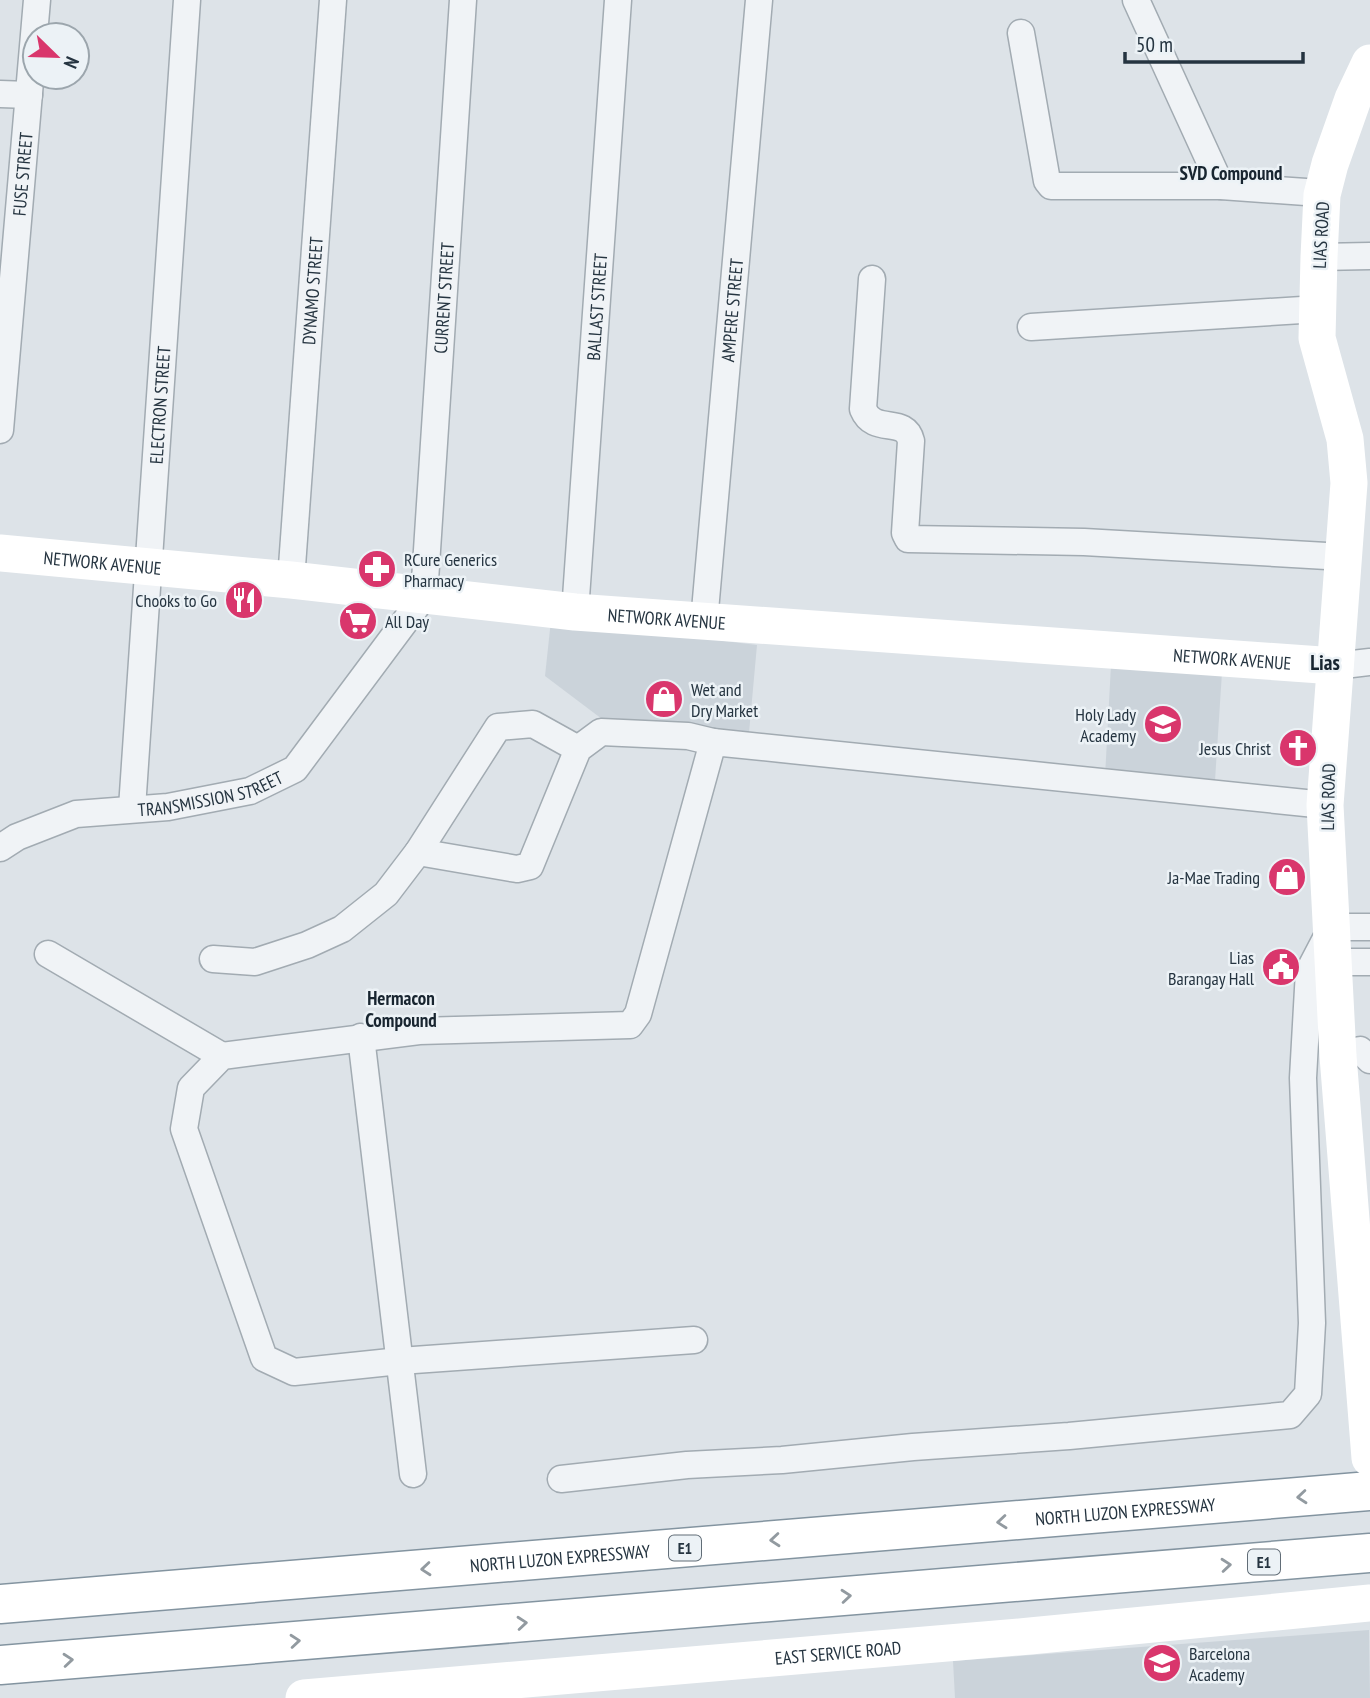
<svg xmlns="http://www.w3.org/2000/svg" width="1370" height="1698" font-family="'PT Sans Narrow',sans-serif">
  <rect width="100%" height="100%" fill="#dde3e8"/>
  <g fill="#cbd3da">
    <path d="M 551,620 L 757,645 L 749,733 L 606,722 L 545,676 Z"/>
    <path d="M 1111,665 L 1222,672 L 1215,781 L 1105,777 Z"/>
    <path d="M 1369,1630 L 1370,1698 L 955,1698 L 953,1661 Z"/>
  </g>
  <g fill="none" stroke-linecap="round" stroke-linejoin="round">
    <defs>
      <g id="street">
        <path d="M 1136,0 L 1221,186"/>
        <path d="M 1021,33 L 1047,181 L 1051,186 L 1221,186 L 1306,192 L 1322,195"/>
        <path d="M 0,94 L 29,95"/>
        <path d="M 1319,257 L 1370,256"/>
        <path d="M 872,279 L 863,409 C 874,436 905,415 911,441 L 905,533 L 908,539 L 1084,542 L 1344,557"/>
        <path d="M 1031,327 L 1318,309"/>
        <path id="s1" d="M 0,430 L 37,0"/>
        <path id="s2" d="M 291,580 L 333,0"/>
        <path id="s3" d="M 575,612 L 618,0"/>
        <path id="s4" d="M 704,622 L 759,0"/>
        <path d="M 1335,666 L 1370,662"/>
        <path id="s5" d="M 132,808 L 187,0"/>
        <path id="s6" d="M 0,848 L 17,837 L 76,814 L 168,807 L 250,791 L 295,769 L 424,596 L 463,0"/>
        <path d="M 418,852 L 517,869 L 530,866 L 578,749 L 601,732 L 688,736 L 713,742"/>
        <path d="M 48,954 L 222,1056"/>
        <path d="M 213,959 L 255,962 L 307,945 L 342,929 L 386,894 L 418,852 L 498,727 L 533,724 L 578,749"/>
        <path d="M 1333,962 L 1370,962"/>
        <path d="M 361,1037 L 413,1474"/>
        <path d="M 1338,1056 L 1360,1050 L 1370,1060"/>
        <path d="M 694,1340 L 400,1361 L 294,1372 L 264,1358 L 184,1129 L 191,1088 L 222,1056 L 419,1031 L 630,1025 L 638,1014 L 713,742 L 1325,805"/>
        <path d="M 561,1479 L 687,1465 L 782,1460 L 913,1447 L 1069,1436 L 1290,1415 L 1308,1394 L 1312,1323 L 1303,1078 L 1309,971 L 1332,927 L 1370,927"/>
      </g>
      <g id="highway">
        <path id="s9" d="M 0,1604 L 1370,1491"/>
        <path d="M 0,1665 L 1370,1553"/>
      </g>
    </defs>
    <use href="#street" stroke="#a2abb2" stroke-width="29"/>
    <use href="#highway" stroke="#8394a0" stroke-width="41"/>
    <use href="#street" stroke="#f0f3f6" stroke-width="26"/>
    <g stroke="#fff" stroke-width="37">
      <path d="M 1370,63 L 1353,99 L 1330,164 L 1322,195 L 1319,257 L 1317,338 L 1345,439 L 1349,483 L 1325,805 L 1338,1056 L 1370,1458"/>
      <path id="s7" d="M 0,553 L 291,580 L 575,612 L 1335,666"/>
      <path id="s8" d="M 304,1698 L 1030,1636 L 1370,1603"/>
    </g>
    <use href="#highway" stroke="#fff" stroke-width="38"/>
  </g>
  <defs><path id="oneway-chevron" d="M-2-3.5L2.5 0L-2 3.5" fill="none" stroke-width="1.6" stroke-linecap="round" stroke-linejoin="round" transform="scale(1.75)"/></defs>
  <g stroke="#929aa0">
    <use href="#oneway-chevron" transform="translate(1302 1497) rotate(175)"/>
    <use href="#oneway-chevron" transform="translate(1002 1522) rotate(175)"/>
    <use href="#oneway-chevron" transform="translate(775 1540) rotate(175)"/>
    <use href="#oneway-chevron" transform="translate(1226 1565) rotate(-5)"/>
    <use href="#oneway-chevron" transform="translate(426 1569) rotate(175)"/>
    <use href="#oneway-chevron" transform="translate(846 1596) rotate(-5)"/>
    <use href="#oneway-chevron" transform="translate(522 1623) rotate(-5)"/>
    <use href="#oneway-chevron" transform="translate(295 1641) rotate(-5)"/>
    <use href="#oneway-chevron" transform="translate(68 1660) rotate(-5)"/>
  </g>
  <defs>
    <symbol id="pharmacy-disc" viewBox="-11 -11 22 22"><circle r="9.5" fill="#d9366c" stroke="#ecf2f6"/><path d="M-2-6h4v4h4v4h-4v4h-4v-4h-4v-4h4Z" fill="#fff"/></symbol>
    <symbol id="restaurant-disc" viewBox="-11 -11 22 22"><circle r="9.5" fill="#d9366c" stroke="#ecf2f6"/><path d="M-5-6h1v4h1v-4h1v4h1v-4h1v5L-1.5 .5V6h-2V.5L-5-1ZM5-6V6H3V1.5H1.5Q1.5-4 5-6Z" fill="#fff"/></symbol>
    <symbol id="supermarket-disc" viewBox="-11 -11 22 22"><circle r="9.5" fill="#d9366c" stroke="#ecf2f6"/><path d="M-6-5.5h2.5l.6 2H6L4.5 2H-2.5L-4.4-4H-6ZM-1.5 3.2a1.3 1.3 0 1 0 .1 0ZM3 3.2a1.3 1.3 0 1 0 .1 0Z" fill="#fff"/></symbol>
    <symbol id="shop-disc" viewBox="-11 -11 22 22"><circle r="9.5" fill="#d9366c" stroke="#ecf2f6"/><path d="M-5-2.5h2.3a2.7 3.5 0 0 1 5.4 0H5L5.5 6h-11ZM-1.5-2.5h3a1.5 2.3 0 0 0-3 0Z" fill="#fff"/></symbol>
    <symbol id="school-disc" viewBox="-11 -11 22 22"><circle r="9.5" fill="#d9366c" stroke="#ecf2f6"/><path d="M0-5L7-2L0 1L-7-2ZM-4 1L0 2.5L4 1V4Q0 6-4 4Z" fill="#fff"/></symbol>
    <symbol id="church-disc" viewBox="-11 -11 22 22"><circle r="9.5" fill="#d9366c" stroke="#ecf2f6"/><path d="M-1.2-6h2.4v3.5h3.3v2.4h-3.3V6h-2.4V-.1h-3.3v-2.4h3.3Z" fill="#fff"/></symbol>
    <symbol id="civic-disc" viewBox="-11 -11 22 22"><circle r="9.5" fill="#d9366c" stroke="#ecf2f6"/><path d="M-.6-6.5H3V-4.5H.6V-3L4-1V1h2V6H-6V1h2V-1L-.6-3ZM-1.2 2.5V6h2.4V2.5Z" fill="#fff"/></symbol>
  </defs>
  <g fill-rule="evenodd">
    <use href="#pharmacy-disc" x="355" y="547" width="44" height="44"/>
    <use href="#restaurant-disc" x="222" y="578" width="44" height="44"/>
    <use href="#supermarket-disc" x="336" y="599" width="44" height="44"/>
    <use href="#shop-disc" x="642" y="677" width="44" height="44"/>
    <use href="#school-disc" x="1141" y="702" width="44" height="44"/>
    <use href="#church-disc" x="1276" y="726" width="44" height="44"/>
    <use href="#shop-disc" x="1265" y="855" width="44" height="44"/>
    <use href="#civic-disc" x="1259" y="945" width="44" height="44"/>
    <use href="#school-disc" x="1140" y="1641" width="44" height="44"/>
  </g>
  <g text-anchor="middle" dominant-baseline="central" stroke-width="5" stroke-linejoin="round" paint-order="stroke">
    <g fill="#ecf2f6" stroke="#616d77" stroke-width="2">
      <rect x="669" y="1535.5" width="32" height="25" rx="5"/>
      <rect x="1248" y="1549.5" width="32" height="25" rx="5"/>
    </g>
    <g font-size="16" font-weight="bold" fill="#253440">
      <text x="685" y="1548">E1</text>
      <text x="1264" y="1562">E1</text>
    </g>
    <g font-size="18" fill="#253440" stroke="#ecf2f6">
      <text stroke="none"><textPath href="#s1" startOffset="257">FUSE STREET</textPath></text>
      <text transform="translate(1321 235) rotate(-87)">LIAS ROAD</text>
      <text stroke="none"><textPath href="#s2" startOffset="290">DYNAMO STREET</textPath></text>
      <text stroke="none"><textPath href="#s6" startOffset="824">CURRENT STREET</textPath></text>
      <text stroke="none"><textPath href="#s3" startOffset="306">BALLAST STREET</textPath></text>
      <text stroke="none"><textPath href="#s4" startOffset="313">AMPERE STREET</textPath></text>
      <text stroke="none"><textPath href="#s5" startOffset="404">ELECTRON STREET</textPath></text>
      <text stroke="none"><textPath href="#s7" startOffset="103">NETWORK AVENUE</textPath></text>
      <text stroke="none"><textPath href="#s7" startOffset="670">NETWORK AVENUE</textPath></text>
      <text stroke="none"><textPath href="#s7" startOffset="1237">NETWORK AVENUE</textPath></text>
      <text stroke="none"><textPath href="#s6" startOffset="220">TRANSMISSION STREET</textPath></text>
      <text transform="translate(1328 797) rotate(-89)">LIAS ROAD</text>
      <text stroke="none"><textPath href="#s9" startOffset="1129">NORTH LUZON EXPRESSWAY</textPath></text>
      <text stroke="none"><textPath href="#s9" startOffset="562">NORTH LUZON EXPRESSWAY</textPath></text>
      <text stroke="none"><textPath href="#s8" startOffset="536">EAST SERVICE ROAD</textPath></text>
    </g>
    <g font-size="18" fill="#253440" stroke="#ecf2f6" text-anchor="end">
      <text x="404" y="559" text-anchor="start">RCure Generics<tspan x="404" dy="21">Pharmacy</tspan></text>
      <text x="217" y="600">Chooks to Go</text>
      <text x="385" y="621" text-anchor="start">All Day</text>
      <text x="691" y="689" text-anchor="start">Wet and<tspan x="691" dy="21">Dry Market</tspan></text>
      <text x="1136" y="714">Holy Lady<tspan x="1136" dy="21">Academy</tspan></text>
      <text x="1271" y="748">Jesus Christ</text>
      <text x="1260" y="877">Ja-Mae Trading</text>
      <text x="1254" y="957">Lias<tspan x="1254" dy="21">Barangay Hall</tspan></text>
      <text x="1189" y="1653" text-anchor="start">Barcelona<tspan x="1189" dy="21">Academy</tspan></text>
    </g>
    <g font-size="19" font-weight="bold" fill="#182530" stroke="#ecf2f6">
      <text x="1231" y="173">SVD Compound</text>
      <text x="401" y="998">Hermacon<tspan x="401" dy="22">Compound</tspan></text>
    </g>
    <g font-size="21" font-weight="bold" fill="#182530" stroke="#ecf2f6">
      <text x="1325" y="662">Lias</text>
    </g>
  </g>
  <g transform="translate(56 56) rotate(113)"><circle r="33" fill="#ecf2f6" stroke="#9ca6ad" stroke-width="2"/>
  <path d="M0-5L12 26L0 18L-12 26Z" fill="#d9366c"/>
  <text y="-10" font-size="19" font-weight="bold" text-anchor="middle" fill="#253440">N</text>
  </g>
  <path d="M1125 52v10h178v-10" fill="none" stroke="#253440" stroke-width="3.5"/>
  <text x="1136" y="52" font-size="21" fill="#253440" stroke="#ecf2f6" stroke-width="5" paint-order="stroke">50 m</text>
</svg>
